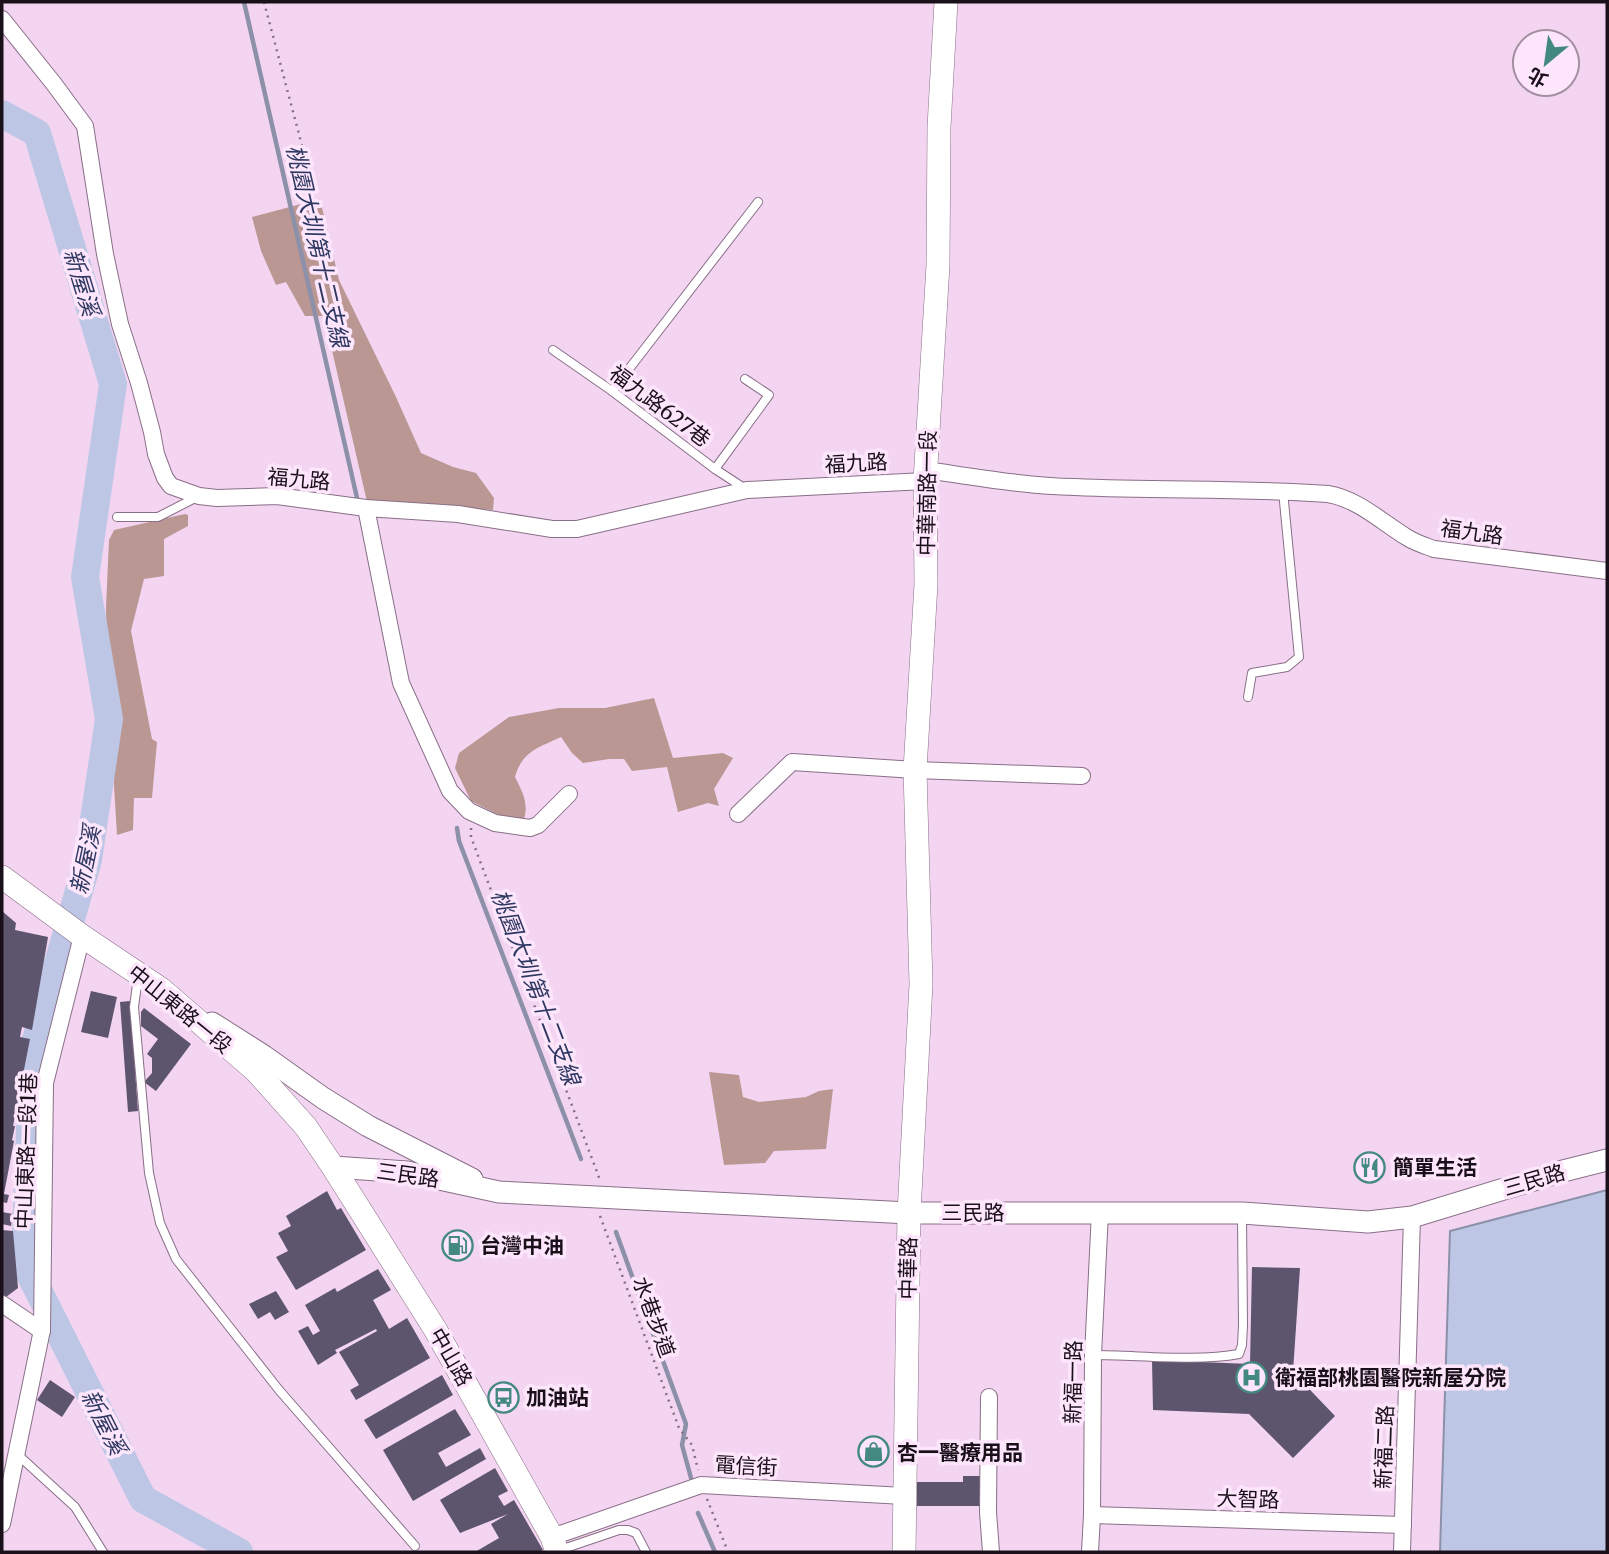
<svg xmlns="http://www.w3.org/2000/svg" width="1609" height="1554" font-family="Merriweather,'Noto Sans TC',serif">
  <rect width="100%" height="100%" fill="#f3d5f1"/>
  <g fill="#ba9793">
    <path d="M 320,199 L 339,280 L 396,397 L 421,453 L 453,467 L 476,473 L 494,498 L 493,510 L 468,508 L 368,506 L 324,316 L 305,316 L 286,282 L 276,285 L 261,251 L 252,217 Z"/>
    <path d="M 185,514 L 188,515 L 188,526 L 164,539 L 164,576 L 144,579 L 131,631 L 152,739 L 157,742 L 152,798 L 134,798 L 133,830 L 117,835 L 107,670 L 106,607 L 109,540 L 114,530 Z"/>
    <path d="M 654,698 L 673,758 L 723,753 L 733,758 L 714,789 L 719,806 L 708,803 L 678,812 L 667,767 L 632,771 L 624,759 L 609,759 L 583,763 L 572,753 L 561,737 C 538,748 522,751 515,777 C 522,791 529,803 524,819 L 507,819 L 471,801 L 455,768 L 459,753 L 509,717 L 559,708 L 605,708 Z"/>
    <path d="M 709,1072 L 739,1075 L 743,1097 L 759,1102 L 806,1097 L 819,1091 L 833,1089 L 826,1149 L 774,1151 L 765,1163 L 724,1165 Z"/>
  </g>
  <path fill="#bdc7e5" stroke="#8c90a8" stroke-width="2" d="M 1607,1190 L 1607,1552 L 1440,1552 L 1450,1231 Z"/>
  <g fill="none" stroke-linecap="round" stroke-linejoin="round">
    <g stroke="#8c90a8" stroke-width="4.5">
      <path d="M 244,2 L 357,498"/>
      <path d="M 457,828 L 459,841 L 581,1159"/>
      <path d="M 616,1232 L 686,1424 L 682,1445 L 691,1478"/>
      <path d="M 698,1513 L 715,1552"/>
    </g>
    <path stroke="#bdc7e5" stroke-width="28" d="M 2,114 L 37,133 L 113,384 L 85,577 L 109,719 L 88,860 L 33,1050 L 25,1264 L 143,1499 L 239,1552"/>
  </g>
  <g fill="#5d546e">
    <path d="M 2,911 L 16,923 L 15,930 L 48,937 L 32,1030 L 22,1027 L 20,1037 L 30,1039 L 13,1126 L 15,1126 L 12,1140 L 14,1141 L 4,1194 L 9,1195 L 7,1203 L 2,1202 Z"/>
    <path d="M 91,991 L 117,997 L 108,1038 L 81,1032 Z"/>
    <path d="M 130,1001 L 138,1111 L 128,1112 L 120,1002 Z"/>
    <path d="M 144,1008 L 191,1044 L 156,1091 L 144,1082 L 152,1073 L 152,1058 L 147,1054 L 158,1039 L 141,1026 L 141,1012 Z"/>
    <path d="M 327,1191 L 337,1210 L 341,1208 L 366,1250 L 296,1290 L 276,1257 L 288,1251 L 278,1233 L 291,1226 L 286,1216 Z"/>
    <path d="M 2,1212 L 13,1214 L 11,1226 L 2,1224 Z"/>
    <path d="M 2,1230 L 13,1231 L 18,1288 L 6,1297 L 2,1294 Z"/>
    <path d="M 1252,1267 L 1300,1268 L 1293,1372 L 1335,1416 L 1293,1458 L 1249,1414 L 1153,1410 L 1152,1360 L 1250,1364 Z"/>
    <path d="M 378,1269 L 391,1290 L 373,1300 L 389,1329 L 407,1318 L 430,1358 L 356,1400 L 350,1390 L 359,1385 L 339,1352 L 377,1331 L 376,1329 L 335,1350 L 337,1353 L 318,1365 L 298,1331 L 308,1326 L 313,1335 L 320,1331 L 305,1305 L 335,1288 L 337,1292 Z"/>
    <path d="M 276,1291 L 289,1312 L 275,1320 L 270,1312 L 258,1319 L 249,1304 Z"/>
    <path d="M 442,1375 L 453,1395 L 376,1439 L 364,1420 Z"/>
    <path d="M 50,1380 L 75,1397 L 62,1417 L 37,1400 Z"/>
    <path d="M 455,1409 L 471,1435 L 438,1453 L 446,1467 L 480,1448 L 486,1459 L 413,1501 L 383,1450 Z"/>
    <path d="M 495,1468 L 508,1491 L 498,1496 L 504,1506 L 514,1500 L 543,1550 L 539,1552 L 475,1552 L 499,1538 L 491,1524 L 508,1514 L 460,1533 L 440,1500 Z"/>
    <path d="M 963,1476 L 986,1476 L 986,1506 L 917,1506 L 917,1482 L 963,1482 Z"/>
  </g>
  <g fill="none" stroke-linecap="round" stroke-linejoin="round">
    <defs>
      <g id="service">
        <path d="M 553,350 L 612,391 L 715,469 L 747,490"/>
        <path d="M 612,391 L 758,202"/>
        <path d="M 715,469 L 769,395 L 745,379"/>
        <path d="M 117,517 L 158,517 L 197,497"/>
        <path d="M 1248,697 L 1252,673 L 1287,667 L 1299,657 L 1283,491"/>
        <path d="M 138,977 L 134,1007 L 149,1173 L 160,1223 L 176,1259 L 279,1390 L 415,1546"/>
        <path d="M 1093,1355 C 1139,1355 1195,1362 1239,1354 L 1242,1345 L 1243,1325 L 1242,1216"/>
        <path d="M 17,1454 L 75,1507 L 103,1552"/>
        <path d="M 560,1550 L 619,1530 L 628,1530 L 636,1533 L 646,1552"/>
      </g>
      <g id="minor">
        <path d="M 2,19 L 54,84 L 85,126 L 105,254 L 120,324 L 139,383 L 152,432 L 156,454 L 165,478 L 171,486 L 199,496 L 217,498 L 277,496 L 366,508 L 458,514 L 552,529 L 577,529 L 747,490 L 925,481"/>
        <path d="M 926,470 C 975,477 1025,486 1075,487 C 1159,491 1244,488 1328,494 C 1358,499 1383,523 1408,538 C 1416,543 1426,546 1434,549 L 1607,571"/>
        <path d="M 366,508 L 401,683 L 450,791 L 469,811 L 495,823 L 530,828 L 538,825 L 569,794"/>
        <path d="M 738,814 L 792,762 L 915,770 L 1082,776"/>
        <path d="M 2,1304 L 42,1331"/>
        <path d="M 989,1397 L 988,1512 L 991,1552"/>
        <path d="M 1092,1515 L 1403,1525"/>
        <path d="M 2,1524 L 42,1330 L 45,1083 L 82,936"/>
        <path d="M 552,1537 L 701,1485 L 904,1496"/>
        <path d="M 1090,1552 L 1092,1515 L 1093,1355 L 1100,1212"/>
        <path d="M 1402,1552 L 1412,1217"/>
      </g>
      <g id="tertiary">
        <path d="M 212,1023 L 264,1056 L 323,1098 L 368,1126 L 472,1179"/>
        <path d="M 333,1167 L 407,1172 L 499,1192 L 909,1213 L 1242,1213 L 1368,1222 L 1412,1217 L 1563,1171 L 1607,1160"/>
      </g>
      <g id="secondary">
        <path d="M 2,877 L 82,936 L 161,989 L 256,1071 L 306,1127 L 333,1167 L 435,1329 L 552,1537 L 557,1552"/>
        <path d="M 904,1552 L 909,1213 L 921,984 L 915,770 L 926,584 L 925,481 L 938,265 L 939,127 L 946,2"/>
      </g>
    </defs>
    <use href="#service" stroke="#896f87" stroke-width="10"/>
    <use href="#minor" stroke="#896f87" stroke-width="18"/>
    <use href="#tertiary" stroke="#896f87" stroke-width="23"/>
    <use href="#secondary" stroke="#896f87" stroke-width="24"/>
    <g stroke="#847083" stroke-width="2.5" stroke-dasharray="2 5" stroke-linecap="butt">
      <path d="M 264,2 L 314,191"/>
      <path d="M 471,828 L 471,837 L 600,1180"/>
      <path d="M 600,1216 L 679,1428 L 692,1445 L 698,1470"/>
      <path d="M 707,1499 L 728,1552"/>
    </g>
    <use href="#service" stroke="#fff" stroke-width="8"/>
    <use href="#minor" stroke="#fff" stroke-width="16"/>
    <use href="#tertiary" stroke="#fff" stroke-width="21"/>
    <use href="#secondary" stroke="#fff" stroke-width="23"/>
  </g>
  <defs>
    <symbol id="restaurant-ring" viewBox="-11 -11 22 22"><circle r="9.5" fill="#fde5fb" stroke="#438981" stroke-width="1.5"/><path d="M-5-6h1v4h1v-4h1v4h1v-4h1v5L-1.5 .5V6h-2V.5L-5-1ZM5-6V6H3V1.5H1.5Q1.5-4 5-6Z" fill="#438981"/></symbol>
    <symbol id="fuel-ring" viewBox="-11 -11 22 22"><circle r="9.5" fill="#fde5fb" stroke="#438981" stroke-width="1.5"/><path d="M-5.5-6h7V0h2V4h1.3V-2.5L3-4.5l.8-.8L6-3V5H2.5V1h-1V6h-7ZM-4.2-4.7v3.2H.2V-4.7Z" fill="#438981"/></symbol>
    <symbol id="hospital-ring" viewBox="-11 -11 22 22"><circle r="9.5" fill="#fde5fb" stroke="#438981" stroke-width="1.5"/><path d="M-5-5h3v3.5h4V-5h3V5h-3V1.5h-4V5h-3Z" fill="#438981"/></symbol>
    <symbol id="bus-ring" viewBox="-11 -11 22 22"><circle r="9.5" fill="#fde5fb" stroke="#438981" stroke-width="1.5"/><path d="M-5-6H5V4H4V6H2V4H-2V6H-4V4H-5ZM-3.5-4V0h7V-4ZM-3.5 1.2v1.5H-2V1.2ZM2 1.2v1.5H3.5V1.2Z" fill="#438981"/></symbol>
    <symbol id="shop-ring" viewBox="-11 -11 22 22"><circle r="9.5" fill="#fde5fb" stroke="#438981" stroke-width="1.5"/><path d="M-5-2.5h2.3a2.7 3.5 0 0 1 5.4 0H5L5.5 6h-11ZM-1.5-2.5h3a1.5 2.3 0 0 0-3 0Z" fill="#438981"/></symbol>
  </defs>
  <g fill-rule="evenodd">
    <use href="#restaurant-ring" x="1352" y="1150" width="35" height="35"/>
    <use href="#fuel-ring" x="440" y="1228" width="35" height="35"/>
    <use href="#hospital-ring" x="1234" y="1360" width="35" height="35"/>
    <use href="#bus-ring" x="486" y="1380" width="35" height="35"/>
    <use href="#shop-ring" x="856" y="1434" width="35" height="35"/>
  </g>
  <g text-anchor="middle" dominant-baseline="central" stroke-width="7" stroke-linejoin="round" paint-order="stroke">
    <g font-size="21" fill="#1a101a" stroke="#fde5fb">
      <text transform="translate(660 406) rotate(37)">福九路627巷</text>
      <text transform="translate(856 463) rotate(-3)">福九路</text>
      <text transform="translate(299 479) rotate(5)">福九路</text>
      <text transform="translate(927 493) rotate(-89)">中華南路一段</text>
      <text transform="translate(1472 532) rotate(8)">福九路</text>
      <text transform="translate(180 1009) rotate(39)">中山東路一段</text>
      <text transform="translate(26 1151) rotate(-88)">中山東路一段1巷</text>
      <text transform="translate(408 1175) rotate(8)">三民路</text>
      <text transform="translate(1534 1180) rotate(-16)">三民路</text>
      <text x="973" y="1212">三民路</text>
      <text transform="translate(908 1268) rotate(-89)">中華路</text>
      <text transform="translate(654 1317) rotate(70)">水巷步道</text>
      <text transform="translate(451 1357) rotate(60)">中山路</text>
      <text transform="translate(1073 1382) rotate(-89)">新福一路</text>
      <text transform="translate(1384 1447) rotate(-88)">新福二路</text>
      <text transform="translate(746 1466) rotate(3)">電信街</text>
      <text transform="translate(1248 1499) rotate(2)">大智路</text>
    </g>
    <g font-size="21" font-weight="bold" fill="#1a101a" stroke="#fde5fb" text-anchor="start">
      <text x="1393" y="1167">簡單生活</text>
      <text x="480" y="1245">台灣中油</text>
      <text x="1275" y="1377">衛福部桃園醫院新屋分院</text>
      <text x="526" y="1397">加油站</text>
      <text x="897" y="1452">杏一醫療用品</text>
    </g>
    <g font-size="23" font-style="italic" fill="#2e3962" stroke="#fde5fb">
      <text transform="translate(318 246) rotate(77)">桃園大圳第十二支線</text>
      <text transform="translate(82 282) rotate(73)">新屋溪</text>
      <text transform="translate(85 860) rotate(-78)">新屋溪</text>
      <text transform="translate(536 987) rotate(69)">桃園大圳第十二支線</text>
      <text transform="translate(104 1422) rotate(63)">新屋溪</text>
    </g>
  </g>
  <rect width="1609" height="1554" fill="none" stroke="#1a101a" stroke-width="7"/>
  <g transform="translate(1546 63) rotate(209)"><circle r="33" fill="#fde5fb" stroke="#a290a1" stroke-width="2"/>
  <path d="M0-5L12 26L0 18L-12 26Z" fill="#438981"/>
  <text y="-10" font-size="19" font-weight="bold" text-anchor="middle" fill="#1a101a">北</text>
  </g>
</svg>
